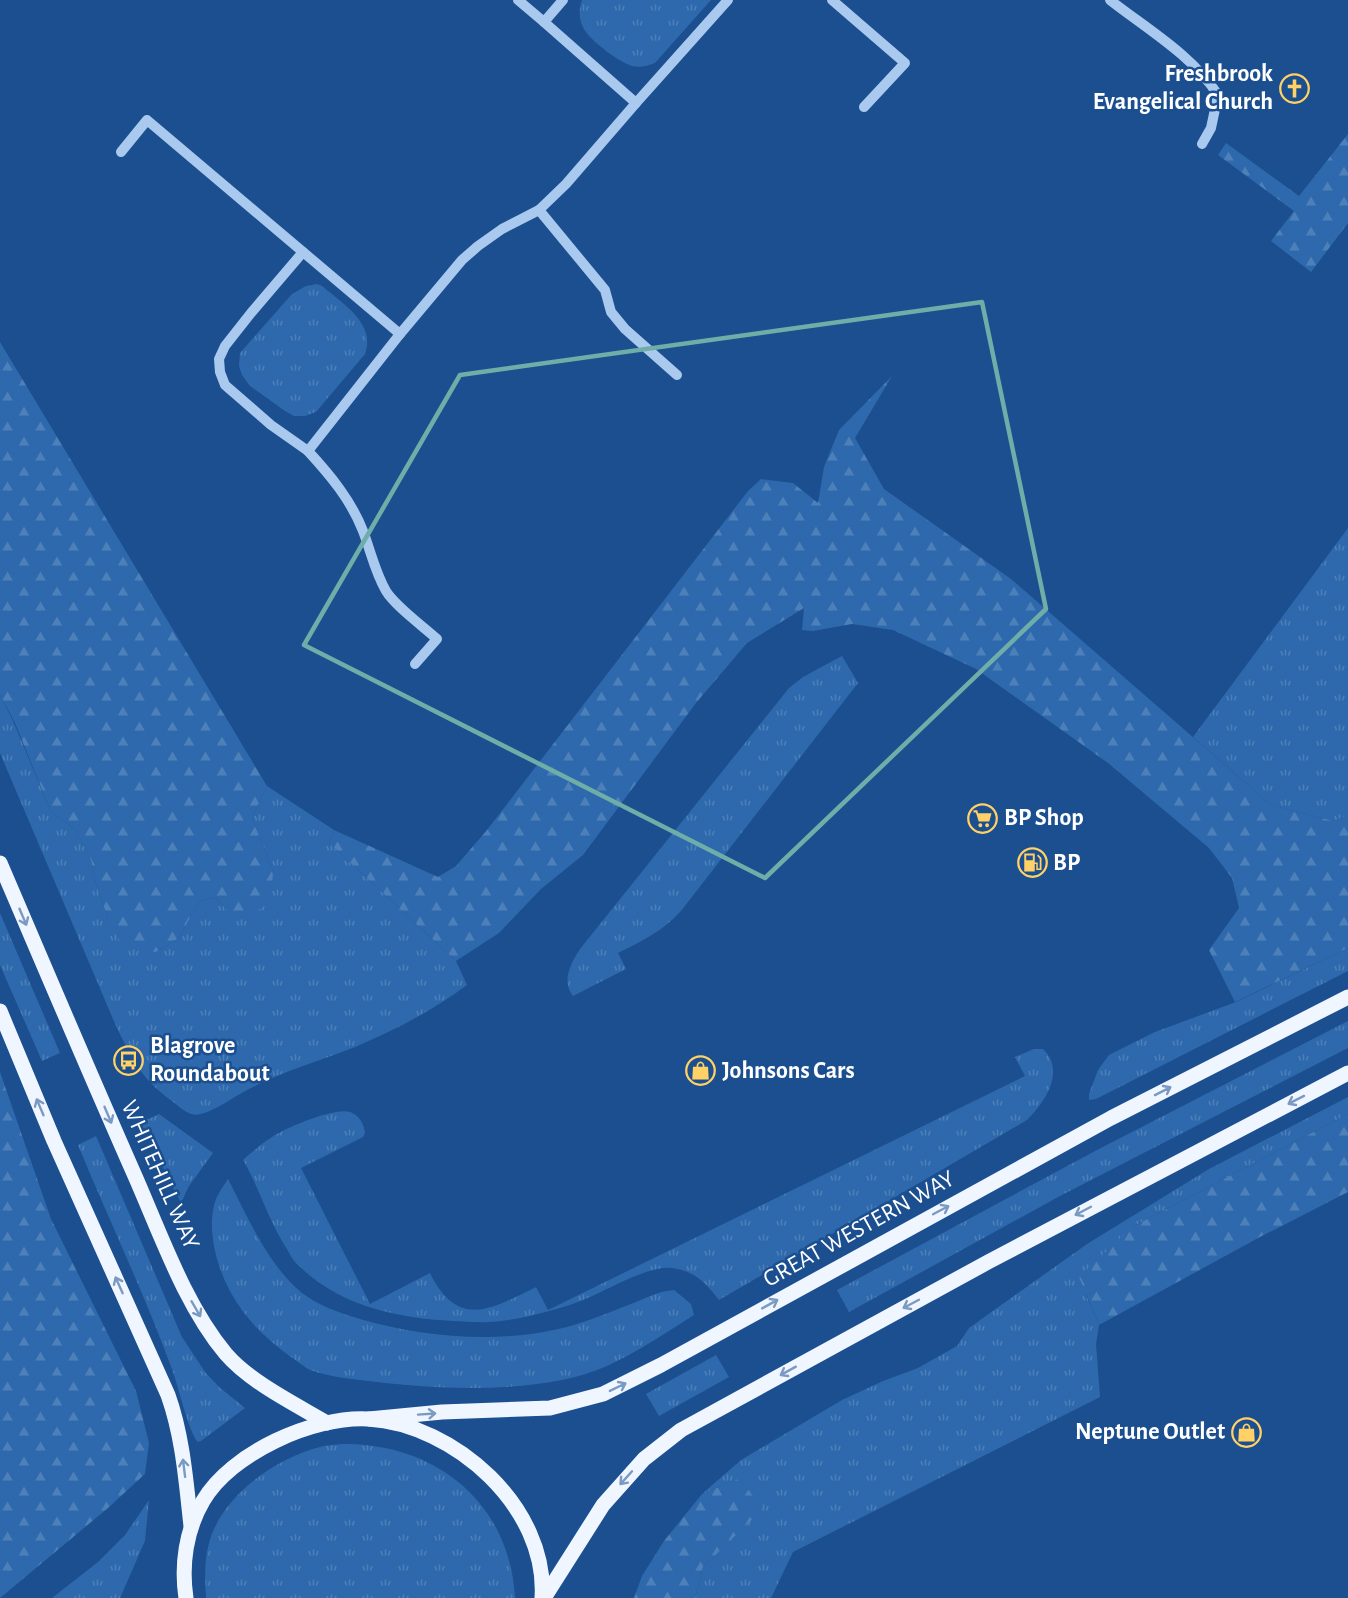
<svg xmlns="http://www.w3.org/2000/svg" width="1348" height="1598" font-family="'Alegreya Sans',sans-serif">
  <defs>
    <pattern id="grass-tufts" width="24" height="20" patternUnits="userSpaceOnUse" patternTransform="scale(1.5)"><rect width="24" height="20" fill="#2e69ad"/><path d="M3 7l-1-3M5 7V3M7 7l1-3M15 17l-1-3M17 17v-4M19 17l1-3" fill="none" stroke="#4d80b9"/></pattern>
    <pattern id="forest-firs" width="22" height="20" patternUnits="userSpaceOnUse" patternTransform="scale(1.5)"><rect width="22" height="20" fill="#2e69ad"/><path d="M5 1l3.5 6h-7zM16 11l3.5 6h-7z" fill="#4d80b9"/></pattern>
  </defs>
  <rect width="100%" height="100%" fill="#1b4f8f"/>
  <g fill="url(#grass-tufts)">
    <path d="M 582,0 L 711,0 L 655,63 C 647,66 640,68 632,66 C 619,62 594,43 586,32 C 579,23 578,10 582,0 Z"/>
    <path d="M 317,284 L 322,286 C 343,304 376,323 365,354 L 316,412 L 305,416 L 294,416 L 285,411 L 250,386 L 242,375 L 239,366 L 240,353 L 292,294 L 306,286 Z"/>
    <path d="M 1348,528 L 1348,815 L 1334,821 L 1271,805 L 1193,737 Z"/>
    <path d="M 842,656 L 858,683 L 681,911 C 663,931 642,941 618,953 L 626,969 L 573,996 C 561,981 571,963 580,949 L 789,688 L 803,677 Z"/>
    <path d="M 0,695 L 14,723 L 51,812 L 76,830 L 91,860 L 96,883 L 109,922 L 156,952 L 179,938 L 199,901 L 215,897 L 229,912 L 273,871 L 252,818 L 267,786 L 334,830 L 329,843 L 456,961 L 467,985 C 432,1011 395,1030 355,1047 C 320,1061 283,1071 249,1089 C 236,1095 205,1119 191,1114 C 185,1112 178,1106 172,1101 C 141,1079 132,1059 116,1026 L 0,753 Z"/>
    <path d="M 0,913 L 60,1053 L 42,1061 L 0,965 Z"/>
    <path d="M 1348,948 L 1348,971 L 1096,1099 L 1089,1100 L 1089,1094 L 1098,1070 L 1109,1055 L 1155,1032 L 1236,1002 Z"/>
    <path d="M 1348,1021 L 1348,1048 L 1060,1196 L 849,1312 L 838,1292 L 837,1290 L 1097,1150 Z"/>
    <path d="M 1034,1049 L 1043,1049 C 1066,1071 1045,1102 1027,1120 L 719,1300 C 706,1283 695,1271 672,1268 C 648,1265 606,1291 583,1300 C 558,1310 515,1321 489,1322 C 477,1323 465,1321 453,1321 C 396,1318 340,1306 298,1265 C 292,1260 289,1252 285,1246 C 268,1219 259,1187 243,1160 C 252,1152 261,1144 272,1137 C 285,1128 335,1107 350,1112 C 359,1115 364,1124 365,1133 L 363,1137 L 301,1168 L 370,1304 L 430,1273 C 458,1330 492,1309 536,1287 L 548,1310 L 1025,1076 L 1015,1057 Z"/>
    <path d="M 1348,1097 L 1348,1114 L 1132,1227 L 1086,1295 L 1099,1325 L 1096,1344 L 1100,1397 L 793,1552 L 771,1598 L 695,1598 L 703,1567 L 763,1508 L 738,1479 L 702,1494 L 741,1460 L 842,1400 L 883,1381 L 918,1368 L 957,1346 L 969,1328 L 1087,1244 L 1209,1169 Z"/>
    <path d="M 159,1114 L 213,1153 L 189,1186 L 181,1203 L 140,1123 Z"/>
    <path d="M 96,1136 L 182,1337 L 205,1372 L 219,1387 L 245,1408 L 201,1441 L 198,1442 C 190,1436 177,1382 172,1369 C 144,1293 109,1220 78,1145 Z"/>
    <path d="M 228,1179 C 248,1218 268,1265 302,1293 C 319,1306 340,1313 360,1319 C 425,1338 501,1344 567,1327 C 589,1321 610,1312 631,1304 C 646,1298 659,1291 674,1290 L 691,1304 L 694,1315 C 666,1333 637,1352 607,1366 C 544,1394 445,1390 377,1382 C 355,1379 332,1378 310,1370 C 304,1367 297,1361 291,1357 C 265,1338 243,1317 228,1287 C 216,1264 206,1225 216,1199 C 219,1192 224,1185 228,1179 Z"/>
    <path d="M 716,1355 L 729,1377 L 659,1416 L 646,1394 Z"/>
    <path d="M 343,1444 C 436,1443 510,1503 515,1598 L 206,1598 C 205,1580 204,1561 209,1543 C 221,1497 275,1458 320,1447 C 327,1445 335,1445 343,1444 Z"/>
    <path d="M 149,1500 L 145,1541 L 120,1598 L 52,1598 L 98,1562 L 125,1535 Z"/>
  </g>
  <g fill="url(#forest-firs)">
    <path d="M 1348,134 L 1348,223 L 1311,272 L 1271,241 L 1294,211 L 1218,155 L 1226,143 L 1299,196 Z"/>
    <path d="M 0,342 L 267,786 L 252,818 L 273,871 L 271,902 L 250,915 L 229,912 L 215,897 L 199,901 L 179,938 L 156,952 L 124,948 L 109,922 L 96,883 L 91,860 L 76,830 L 51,812 L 15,723 L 0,695 Z"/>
    <path d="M 892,376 L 855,438 L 884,489 L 1011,579 L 1271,805 L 1334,821 L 1348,815 L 1348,948 L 1235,1002 L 1209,950 L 1239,908 L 1232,878 L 1209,848 L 1108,763 L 976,669 L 893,630 L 852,624 L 813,631 L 802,630 L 804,608 L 747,643 L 696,703 L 583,855 L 541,889 L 499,933 L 456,961 L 329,843 L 334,830 L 438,877 L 456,866 L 487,830 L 748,491 L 761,479 L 793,483 L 818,503 L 824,467 L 839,430 Z"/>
    <path d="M 0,1072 L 51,1219 L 136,1391 L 149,1443 L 145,1474 L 108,1508 L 0,1598 Z"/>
    <path d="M 1348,1114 L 1348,1192 L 1260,1237 L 1099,1325 L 1079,1277 L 1132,1227 Z"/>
    <path d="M 738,1479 L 764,1508 L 703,1567 L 695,1598 L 634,1598 L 642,1576 L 664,1541 L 702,1494 Z"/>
  </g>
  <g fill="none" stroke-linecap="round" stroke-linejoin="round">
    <g stroke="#a9c9ee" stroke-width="10">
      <path d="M 518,0 L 544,22 L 563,0"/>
      <path d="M 832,0 L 905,63 L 864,107"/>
      <path d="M 1110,0 C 1147,29 1192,55 1218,95 L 1211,128 L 1202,144"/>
      <path d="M 544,22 L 636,103 L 728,0"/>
      <path d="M 121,152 L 147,120 L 400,334"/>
      <path d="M 539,210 L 605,290 L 611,312 L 625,329 L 677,375"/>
      <path d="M 303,252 L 251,313 L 225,346 L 219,359 L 220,372 L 225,385 L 271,425 L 308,451"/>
      <path d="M 415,664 L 437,639 C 424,627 395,606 386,591 C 375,572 371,552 363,531 C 351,500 330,475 308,451 L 400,334 L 462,260 L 478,246 L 502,229 L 539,210 L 566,184 L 636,103"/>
    </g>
    <g stroke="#f0f6ff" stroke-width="15">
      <path d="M 0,863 C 45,968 89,1072 135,1176 C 161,1235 185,1305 226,1354 C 250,1382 295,1404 327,1423"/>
      <path d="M 0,1011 L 54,1141 L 168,1395 C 183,1437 186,1482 191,1526"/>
      <path d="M 369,1419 L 442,1412 L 550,1408 L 603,1394 L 661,1365 L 1111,1118 L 1348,997"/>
      <path d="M 186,1598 C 181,1565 186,1530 203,1501 C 231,1453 313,1416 368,1419 C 455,1424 548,1508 542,1598"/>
      <path d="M 544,1598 L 603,1505 L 644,1459 L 681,1430 L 988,1262 L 1348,1073"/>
    </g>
  </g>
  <defs><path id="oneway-shaft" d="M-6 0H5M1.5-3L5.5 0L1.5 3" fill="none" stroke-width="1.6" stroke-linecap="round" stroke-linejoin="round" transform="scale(1.5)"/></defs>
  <g stroke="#7b9ac1">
    <use href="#oneway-shaft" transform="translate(23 917) rotate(67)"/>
    <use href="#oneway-shaft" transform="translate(1163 1091) rotate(-27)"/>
    <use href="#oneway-shaft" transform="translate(1296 1100) rotate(153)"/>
    <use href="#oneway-shaft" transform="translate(40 1107) rotate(-113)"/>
    <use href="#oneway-shaft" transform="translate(108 1115) rotate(67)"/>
    <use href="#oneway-shaft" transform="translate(941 1210) rotate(-28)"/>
    <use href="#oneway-shaft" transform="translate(1083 1211) rotate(152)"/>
    <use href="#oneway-shaft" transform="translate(119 1285) rotate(-114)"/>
    <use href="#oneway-shaft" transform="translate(770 1304) rotate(-29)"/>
    <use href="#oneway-shaft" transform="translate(911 1304) rotate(152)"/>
    <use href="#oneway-shaft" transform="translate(196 1309) rotate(60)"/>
    <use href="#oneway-shaft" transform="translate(788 1371) rotate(151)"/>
    <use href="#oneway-shaft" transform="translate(618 1387) rotate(-26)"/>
    <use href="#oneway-shaft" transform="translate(427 1414) rotate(-4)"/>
    <use href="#oneway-shaft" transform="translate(184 1468) rotate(-97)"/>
    <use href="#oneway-shaft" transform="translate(626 1478) rotate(132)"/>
  </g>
  <path fill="none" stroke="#6fada8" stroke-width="4.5" stroke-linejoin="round" d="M 982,302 L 1046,609 L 765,878 L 304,645 L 460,375 Z"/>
  <defs>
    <symbol id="church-ring" viewBox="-11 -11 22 22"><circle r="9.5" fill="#1b4f8f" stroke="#ffd166" stroke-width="1.5"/><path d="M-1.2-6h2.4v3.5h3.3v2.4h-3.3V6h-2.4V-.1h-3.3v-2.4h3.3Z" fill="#ffd166"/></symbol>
    <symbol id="supermarket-ring" viewBox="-11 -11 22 22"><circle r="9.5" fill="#1b4f8f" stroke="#ffd166" stroke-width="1.5"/><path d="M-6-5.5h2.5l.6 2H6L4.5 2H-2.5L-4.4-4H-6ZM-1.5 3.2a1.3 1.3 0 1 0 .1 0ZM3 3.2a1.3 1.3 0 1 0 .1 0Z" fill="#ffd166"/></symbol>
    <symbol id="fuel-ring" viewBox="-11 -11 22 22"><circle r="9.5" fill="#1b4f8f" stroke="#ffd166" stroke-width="1.5"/><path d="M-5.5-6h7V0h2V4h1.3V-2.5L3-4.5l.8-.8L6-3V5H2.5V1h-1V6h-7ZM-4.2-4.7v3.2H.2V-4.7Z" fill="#ffd166"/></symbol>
    <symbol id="bus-ring" viewBox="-11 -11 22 22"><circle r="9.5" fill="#1b4f8f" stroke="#ffd166" stroke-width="1.5"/><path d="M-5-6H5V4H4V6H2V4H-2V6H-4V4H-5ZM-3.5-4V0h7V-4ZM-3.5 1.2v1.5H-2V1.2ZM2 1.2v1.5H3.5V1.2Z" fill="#ffd166"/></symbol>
    <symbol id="shop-ring" viewBox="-11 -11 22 22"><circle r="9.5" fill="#1b4f8f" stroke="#ffd166" stroke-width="1.5"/><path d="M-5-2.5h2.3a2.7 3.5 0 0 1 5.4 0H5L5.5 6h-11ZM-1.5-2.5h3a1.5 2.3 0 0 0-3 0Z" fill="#ffd166"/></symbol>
  </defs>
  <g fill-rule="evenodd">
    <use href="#church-ring" x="1278" y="72" width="33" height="33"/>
    <use href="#supermarket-ring" x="966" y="802" width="33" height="33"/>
    <use href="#fuel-ring" x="1016" y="846" width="33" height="33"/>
    <use href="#bus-ring" x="112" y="1044" width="33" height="33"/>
    <use href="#shop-ring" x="684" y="1054" width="33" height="33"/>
    <use href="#shop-ring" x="1230" y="1416" width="33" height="33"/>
  </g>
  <g text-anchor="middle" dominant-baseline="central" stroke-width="5" stroke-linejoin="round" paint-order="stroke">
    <g font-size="24" font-weight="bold" fill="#fff" stroke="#1b4f8f" text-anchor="start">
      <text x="1273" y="74" text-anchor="end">Freshbrook<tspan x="1273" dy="28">Evangelical Church</tspan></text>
      <text x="1004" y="818">BP Shop</text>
      <text x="1053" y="863">BP</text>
      <text x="150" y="1046">Blagrove<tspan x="150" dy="28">Roundabout</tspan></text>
      <text x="722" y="1071">Johnsons Cars</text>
      <text x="1225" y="1432" text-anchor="end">Neptune Outlet</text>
    </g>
    <g font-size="24" fill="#fff" stroke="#1b4f8f">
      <text transform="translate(160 1175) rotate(66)">WHITEHILL WAY</text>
      <text transform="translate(859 1229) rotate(-29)">GREAT WESTERN WAY</text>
    </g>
  </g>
</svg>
